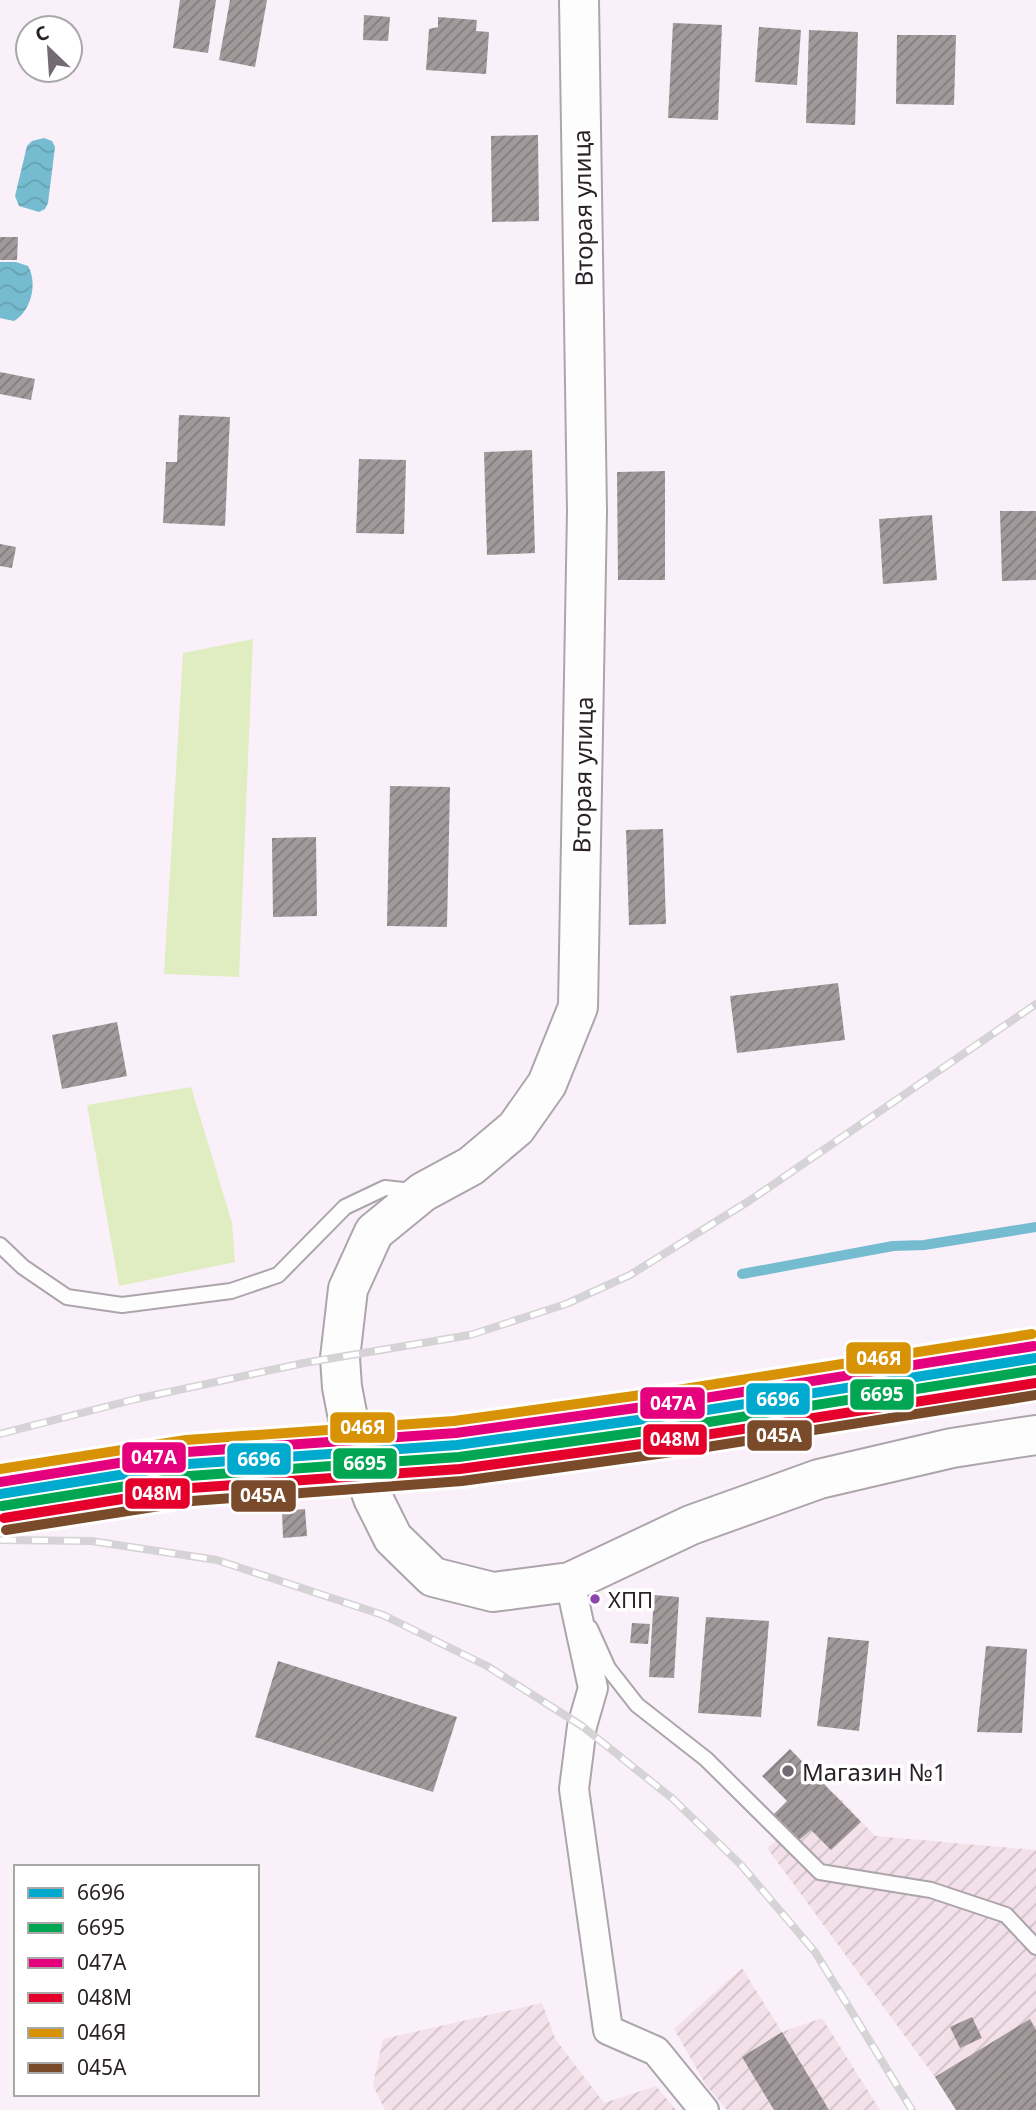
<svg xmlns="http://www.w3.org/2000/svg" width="1036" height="2110" font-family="'Noto Sans',sans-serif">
  <defs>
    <pattern id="industrial-furrows" width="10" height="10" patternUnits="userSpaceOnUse" patternTransform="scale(1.75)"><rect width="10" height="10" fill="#f3e0e8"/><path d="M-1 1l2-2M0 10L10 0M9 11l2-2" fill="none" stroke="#d0c0c7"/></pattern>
    <pattern id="water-waves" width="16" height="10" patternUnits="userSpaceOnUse" patternTransform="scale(1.75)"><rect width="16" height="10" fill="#76bcd0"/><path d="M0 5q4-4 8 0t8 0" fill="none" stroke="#66a1b3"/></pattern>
    <pattern id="building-hatch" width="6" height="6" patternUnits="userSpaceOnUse" patternTransform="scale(1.75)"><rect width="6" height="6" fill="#a1999a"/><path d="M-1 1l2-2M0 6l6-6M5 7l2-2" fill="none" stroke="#837c7e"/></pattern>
  </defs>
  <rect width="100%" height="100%" fill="#faf0fa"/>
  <g fill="url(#industrial-furrows)">
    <path d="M 835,1793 L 875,1836 L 1036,1850 L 1036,2110 L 956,2110 L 935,2077 L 767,1848 Z"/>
    <path d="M 742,1968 L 782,2032 L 822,2018 L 880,2110 L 727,2110 L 706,2085 L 674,2029 Z"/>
    <path d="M 542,2003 L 556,2040 L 604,2103 L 656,2086 L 676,2110 L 385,2110 L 373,2085 L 383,2039 Z"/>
  </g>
  <g fill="#e0edc0">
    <path d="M 253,639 L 239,977 L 164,974 L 183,653 Z"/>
    <path d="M 191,1087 L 232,1223 L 235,1262 L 119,1286 L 87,1105 Z"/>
  </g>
  <g fill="url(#water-waves)">
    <path d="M 44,138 L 52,141 L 55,147 L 48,203 L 45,209 L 39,212 L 19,206 L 15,196 L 27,146 L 32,141 Z"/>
    <path d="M 0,262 L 16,262 L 28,266 C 38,283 31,311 14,321 L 0,318 Z"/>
  </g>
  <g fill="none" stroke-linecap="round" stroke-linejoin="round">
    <path stroke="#76bcd0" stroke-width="10" d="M 742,1274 L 893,1246 L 924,1245 L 1036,1227"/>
  </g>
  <g fill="url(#building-hatch)">
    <path d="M 180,0 L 216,0 L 208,53 L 173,48 Z"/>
    <path d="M 230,0 L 267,0 L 255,67 L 219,60 Z"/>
    <path d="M 364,15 L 390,17 L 388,41 L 363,40 Z"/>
    <path d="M 438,17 L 477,20 L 476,31 L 489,32 L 486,74 L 426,70 L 429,29 L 438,27 Z"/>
    <path d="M 673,23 L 722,25 L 718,120 L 668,118 Z"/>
    <path d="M 759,27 L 801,30 L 797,85 L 755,82 Z"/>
    <path d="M 809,30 L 858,32 L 855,125 L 806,123 Z"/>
    <path d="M 897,35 L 956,35 L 954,105 L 896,104 Z"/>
    <path d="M 538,135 L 539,221 L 492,222 L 491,136 Z"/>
    <path d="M 0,237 L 18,237 L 17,260 L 0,260 Z"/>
    <path d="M 0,372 L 35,379 L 31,400 L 0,394 Z"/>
    <path d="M 179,415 L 230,417 L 225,526 L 163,523 L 166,462 L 177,462 Z"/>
    <path d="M 532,450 L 535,553 L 487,555 L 484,452 Z"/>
    <path d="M 359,459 L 406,460 L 404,534 L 356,533 Z"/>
    <path d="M 665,471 L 665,580 L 618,580 L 617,472 Z"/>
    <path d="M 1000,511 L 1036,511 L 1036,580 L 1002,581 Z"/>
    <path d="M 932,515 L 937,580 L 883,584 L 879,519 Z"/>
    <path d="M 0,544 L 16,547 L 12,568 L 0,566 Z"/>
    <path d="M 390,786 L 450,787 L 447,927 L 387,926 Z"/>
    <path d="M 663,829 L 666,924 L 629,925 L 626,830 Z"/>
    <path d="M 316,837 L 317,916 L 273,917 L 272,838 Z"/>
    <path d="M 838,983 L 845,1040 L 737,1053 L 730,996 Z"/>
    <path d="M 117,1022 L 127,1076 L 62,1089 L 52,1035 Z"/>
    <path d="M 305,1509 L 307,1536 L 283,1538 L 282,1511 Z"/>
    <path d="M 654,1595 L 679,1597 L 674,1678 L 649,1677 Z"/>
    <path d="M 706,1617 L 769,1621 L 761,1717 L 698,1713 Z"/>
    <path d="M 632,1623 L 650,1624 L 648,1644 L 630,1643 Z"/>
    <path d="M 828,1637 L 869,1641 L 859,1731 L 817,1726 Z"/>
    <path d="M 986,1646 L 1027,1649 L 1022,1733 L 977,1732 Z"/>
    <path d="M 278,1661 L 457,1717 L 433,1792 L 255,1737 Z"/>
    <path d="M 790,1749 L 861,1822 L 831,1850 L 811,1830 L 798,1841 L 773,1815 L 787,1801 L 762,1776 Z"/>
    <path d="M 972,2017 L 982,2038 L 960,2048 L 950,2027 Z"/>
    <path d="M 1030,2019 L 1036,2030 L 1036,2110 L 956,2110 L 935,2077 Z"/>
    <path d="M 782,2032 L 829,2110 L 774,2110 L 742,2057 Z"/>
  </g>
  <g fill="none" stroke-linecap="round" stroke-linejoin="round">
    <defs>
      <g id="lane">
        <path d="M 0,1245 L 23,1267 L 67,1297 L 122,1305 L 231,1291 L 278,1275 L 345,1207 L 385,1188 L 412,1191"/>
        <path d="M 590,1628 L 608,1668 L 637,1705 L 706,1759 L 820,1872 L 931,1890 L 1006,1915 L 1036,1947"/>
      </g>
      <path id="street" d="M 570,1582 L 593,1688 L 582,1726 L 574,1789 L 608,2030 L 656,2051 L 704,2110"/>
      <path id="secondary" d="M 579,0 L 587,511 L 578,1007 L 547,1084 L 516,1128 L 471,1166 L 423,1192 L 374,1232 L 348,1289 L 340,1358 L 342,1387 L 352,1439 L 373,1498 L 393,1538 L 433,1577 L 493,1592 L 570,1582 L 691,1525 L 819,1479 L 952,1448 L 1036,1435"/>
    </defs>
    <use href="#lane" stroke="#ada5ac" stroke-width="18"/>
    <use href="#street" stroke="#ada5ac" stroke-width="32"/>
    <use href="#secondary" stroke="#ada5ac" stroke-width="42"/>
    <use href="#lane" stroke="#fefdfe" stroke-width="14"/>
    <use href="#street" stroke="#fefdfe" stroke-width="28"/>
    <use href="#secondary" stroke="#fefdfe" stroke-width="38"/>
    <defs>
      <g id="rail">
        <path d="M 0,1434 L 136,1399 L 304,1363 L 470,1335 L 566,1304 L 630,1275 L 749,1201 L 1036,1004"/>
        <path d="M 0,1540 L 91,1541 L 217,1560 L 383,1615 L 487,1666 L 582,1726 L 673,1799 L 741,1865 L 815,1952 L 912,2110"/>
      </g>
    </defs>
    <use href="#rail" stroke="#d5d3d5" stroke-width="8"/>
    <use href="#rail" stroke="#fff" stroke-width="5" stroke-dasharray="16" stroke-linecap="butt"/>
    <defs>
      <path id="rail-1" d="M 0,1494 L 188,1464 L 457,1445 L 688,1413 L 1036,1358"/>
      <path id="rail-2" d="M 2,1506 L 189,1476 L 459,1457 L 690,1425 L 1036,1370"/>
      <path id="rail-3" d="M 0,1482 L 187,1452 L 456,1433 L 686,1401 L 1034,1346"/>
      <path id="rail-4" d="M 4,1518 L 191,1488 L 460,1469 L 692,1437 L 1036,1383"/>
      <path id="rail-5" d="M 0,1469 L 186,1440 L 454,1421 L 684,1389 L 1032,1334"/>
      <path id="rail-6" d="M 6,1530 L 192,1501 L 462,1481 L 694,1449 L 1036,1395"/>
    </defs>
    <use href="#rail-1" stroke="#fff" stroke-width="16"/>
    <use href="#rail-2" stroke="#fff" stroke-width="16"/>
    <use href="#rail-3" stroke="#fff" stroke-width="16"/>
    <use href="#rail-4" stroke="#fff" stroke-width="16"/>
    <use href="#rail-5" stroke="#fff" stroke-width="16"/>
    <use href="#rail-6" stroke="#fff" stroke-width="16"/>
    <use href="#rail-1" stroke="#00a9ce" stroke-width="10"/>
    <use href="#rail-2" stroke="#00a651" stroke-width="10"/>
    <use href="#rail-3" stroke="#e5007d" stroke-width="10"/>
    <use href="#rail-4" stroke="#e4002b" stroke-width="10"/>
    <use href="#rail-5" stroke="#d89206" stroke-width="10"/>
    <use href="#rail-6" stroke="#7a4b2a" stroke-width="10"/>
  </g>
  <circle fill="#8e44ad" stroke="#fff" stroke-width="2.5" cx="595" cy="1599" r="6"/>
  <circle fill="#736a72" stroke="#fff" stroke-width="2.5" cx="788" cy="1771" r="7"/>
  <g text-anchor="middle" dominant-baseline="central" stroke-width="7" stroke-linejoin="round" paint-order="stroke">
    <g font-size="22" fill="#2a2229" stroke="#fff" text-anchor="start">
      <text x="608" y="1599">ХПП</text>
    </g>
    <g font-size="24" fill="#2a2229" stroke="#fff">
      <text transform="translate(582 208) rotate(-91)">Вторая улица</text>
      <text transform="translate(582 775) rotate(-89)">Вторая улица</text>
    </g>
    <g font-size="24" fill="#2a2229" stroke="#fff" text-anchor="start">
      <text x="802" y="1771">Магазин №1</text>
    </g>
  </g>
  <g stroke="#fff" stroke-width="2.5">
    <rect x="845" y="1341" width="67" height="34" rx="7" fill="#d89206"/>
    <rect x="849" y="1378" width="66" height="33" rx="7" fill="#00a651"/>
    <rect x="745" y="1382" width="66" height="34" rx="7" fill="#00a9ce"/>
    <rect x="639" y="1386" width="67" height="34" rx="7" fill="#e5007d"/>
    <rect x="329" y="1411" width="67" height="33" rx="7" fill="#d89206"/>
    <rect x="746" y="1419" width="67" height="33" rx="7" fill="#7a4b2a"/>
    <rect x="642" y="1423" width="66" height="33" rx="7" fill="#e4002b"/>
    <rect x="121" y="1441" width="66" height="33" rx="7" fill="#e5007d"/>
    <rect x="226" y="1442" width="66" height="34" rx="7" fill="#00a9ce"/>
    <rect x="332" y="1447" width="66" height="33" rx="7" fill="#00a651"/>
    <rect x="124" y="1477" width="67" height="33" rx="7" fill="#e4002b"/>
    <rect x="230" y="1479" width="67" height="34" rx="7" fill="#7a4b2a"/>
  </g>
  <g font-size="19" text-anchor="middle" font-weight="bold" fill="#fff">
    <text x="879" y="1365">046Я</text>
    <text x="882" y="1401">6695</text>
    <text x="778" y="1406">6696</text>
    <text x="673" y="1410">047А</text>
    <text x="363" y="1434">046Я</text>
    <text x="779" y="1442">045А</text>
    <text x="675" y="1446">048М</text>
    <text x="154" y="1464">047А</text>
    <text x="259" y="1466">6696</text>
    <text x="365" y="1470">6695</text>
    <text x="157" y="1500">048М</text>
    <text x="263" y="1502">045А</text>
  </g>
  <rect x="14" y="1865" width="245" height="231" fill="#ffffff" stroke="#aaa7a9" stroke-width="2"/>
  <rect x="28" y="1888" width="35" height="10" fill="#00a9ce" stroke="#aaa7a9" stroke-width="2"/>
  <text x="77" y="1900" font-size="21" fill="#2a2229">6696</text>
  <rect x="28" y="1923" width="35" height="10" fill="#00a651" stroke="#aaa7a9" stroke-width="2"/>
  <text x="77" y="1935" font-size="21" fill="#2a2229">6695</text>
  <rect x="28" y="1958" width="35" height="10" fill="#e5007d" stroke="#aaa7a9" stroke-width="2"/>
  <text x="77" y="1970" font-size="21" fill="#2a2229">047А</text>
  <rect x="28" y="1993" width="35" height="10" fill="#e4002b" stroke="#aaa7a9" stroke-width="2"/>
  <text x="77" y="2005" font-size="21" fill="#2a2229">048М</text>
  <rect x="28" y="2028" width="35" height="10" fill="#d89206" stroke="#aaa7a9" stroke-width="2"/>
  <text x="77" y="2040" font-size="21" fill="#2a2229">046Я</text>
  <rect x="28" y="2063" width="35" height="10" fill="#7a4b2a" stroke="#aaa7a9" stroke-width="2"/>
  <text x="77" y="2075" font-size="21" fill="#2a2229">045А</text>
  <g transform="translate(49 49) rotate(335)"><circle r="33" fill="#ffffff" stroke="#aaa7a9" stroke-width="2"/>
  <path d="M0-5L12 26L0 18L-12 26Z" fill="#736a72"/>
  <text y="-10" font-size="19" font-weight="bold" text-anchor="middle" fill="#2a2229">С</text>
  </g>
</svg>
